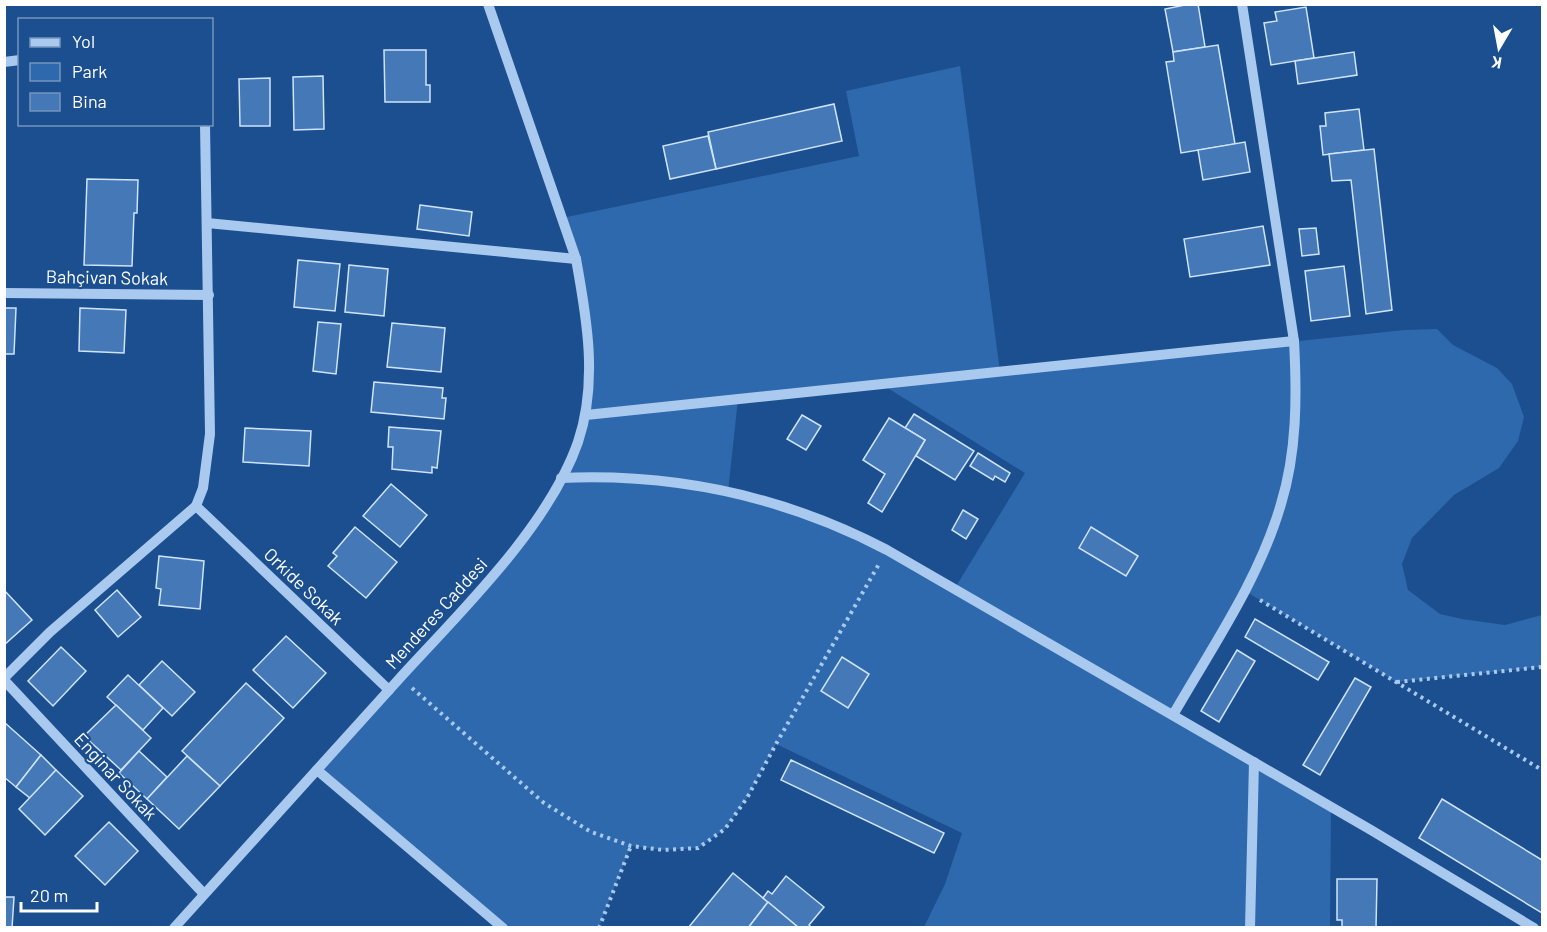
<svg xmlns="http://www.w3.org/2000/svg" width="1547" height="932" font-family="Barlow,sans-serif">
  <rect width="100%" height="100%" fill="#1b4f8f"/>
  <path fill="#2e69ad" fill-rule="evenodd" d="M 960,66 L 1000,372 L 1405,330 L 1437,329 L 1453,345 L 1497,368 L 1512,384 L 1524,417 L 1518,441 L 1499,468 L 1454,495 L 1412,538 L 1402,564 L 1408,590 L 1440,614 L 1462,619 L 1505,625 L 1542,615 L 1542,667 L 1396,682 L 1245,591 L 1173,715 L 1331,807 L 1330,927 L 924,927 L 945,884 L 962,833 L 776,744 L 747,798 L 725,829 L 698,848 L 663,850 L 631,846 L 599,927 L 503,927 L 317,770 L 442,632 L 542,512 L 586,415 L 584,303 L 562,218 L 859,156 L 846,91 ZM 881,384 L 1025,473 L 955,588 L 820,518 L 728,492 L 738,399 Z"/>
  <g fill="#4478b7" stroke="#cfe3fa" stroke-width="1.5">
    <path d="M 1190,4 L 1198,4 L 1205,47 L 1173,52 L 1165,9 Z"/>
    <path d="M 1306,7 L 1314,58 L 1271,65 L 1264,23 L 1277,21 L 1275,12 Z"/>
    <path d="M 1218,45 L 1235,144 L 1181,153 L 1166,62 L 1174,61 L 1173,52 Z"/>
    <path d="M 384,50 L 426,50 L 426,85 L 430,85 L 430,102 L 385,102 Z"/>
    <path d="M 1354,52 L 1357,75 L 1298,84 L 1295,61 Z"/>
    <path d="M 323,76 L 324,129 L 294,130 L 293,77 Z"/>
    <path d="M 270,78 L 270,126 L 240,126 L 239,79 Z"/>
    <path d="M 834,104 L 842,141 L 716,169 L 708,132 Z"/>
    <path d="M 1359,109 L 1364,150 L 1323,155 L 1320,126 L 1326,126 L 1325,113 Z"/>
    <path d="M 708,136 L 716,169 L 670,179 L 663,146 Z"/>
    <path d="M 1245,142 L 1250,172 L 1203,180 L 1198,150 Z"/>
    <path d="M 1374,149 L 1392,310 L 1366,314 L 1351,180 L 1332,181 L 1329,154 Z"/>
    <path d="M 87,179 L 138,180 L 137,213 L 134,213 L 132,266 L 84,265 Z"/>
    <path d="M 420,205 L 472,212 L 469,236 L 417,229 Z"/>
    <path d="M 1263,226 L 1270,265 L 1190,277 L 1184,239 Z"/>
    <path d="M 1316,228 L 1319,254 L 1302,256 L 1299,229 Z"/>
    <path d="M 298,260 L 340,264 L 335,311 L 294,307 Z"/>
    <path d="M 349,265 L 388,269 L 384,316 L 345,312 Z"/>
    <path d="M 1344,266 L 1350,316 L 1311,321 L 1305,271 Z"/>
    <path d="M 4,308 L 16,308 L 14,354 L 4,354 Z"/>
    <path d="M 80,308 L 126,310 L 124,353 L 79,351 Z"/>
    <path d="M 318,322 L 341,324 L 336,374 L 313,371 Z"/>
    <path d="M 392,323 L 445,328 L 441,372 L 387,367 Z"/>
    <path d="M 374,382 L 443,388 L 442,398 L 446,398 L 444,419 L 371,412 Z"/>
    <path d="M 914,414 L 974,451 L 955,480 L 916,456 L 925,440 L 905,428 Z"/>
    <path d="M 802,415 L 821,426 L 806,450 L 787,439 Z"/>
    <path d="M 889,418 L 925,440 L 882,512 L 868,503 L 885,474 L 863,460 Z"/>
    <path d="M 389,427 L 441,431 L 437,468 L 432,467 L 432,473 L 392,469 L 393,447 L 388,447 Z"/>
    <path d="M 245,428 L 311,431 L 309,466 L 243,462 Z"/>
    <path d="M 978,453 L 1010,473 L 1005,482 L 995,476 L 993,480 L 970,466 Z"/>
    <path d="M 391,484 L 427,515 L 400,547 L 363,516 Z"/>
    <path d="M 963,510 L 978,519 L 966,539 L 952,530 Z"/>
    <path d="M 355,527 L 397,562 L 366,598 L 328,566 L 337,556 L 333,553 Z"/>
    <path d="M 1091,527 L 1138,556 L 1126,576 L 1079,548 Z"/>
    <path d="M 159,556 L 204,561 L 200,609 L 159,605 L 161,589 L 156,588 Z"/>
    <path d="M 4,590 L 32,620 L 4,645 Z"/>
    <path d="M 117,590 L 141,617 L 118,637 L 95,610 Z"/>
    <path d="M 1255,619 L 1329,662 L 1318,680 L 1245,637 Z"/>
    <path d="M 286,636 L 326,673 L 293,708 L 253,670 Z"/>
    <path d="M 61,647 L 86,671 L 53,706 L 28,681 Z"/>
    <path d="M 1237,650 L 1255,661 L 1219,722 L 1201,711 Z"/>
    <path d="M 842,657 L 869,674 L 848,708 L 821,691 Z"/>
    <path d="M 162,661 L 195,692 L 172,716 L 139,685 Z"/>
    <path d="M 128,675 L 163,708 L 143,730 L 107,697 Z"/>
    <path d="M 1355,678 L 1371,687 L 1320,775 L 1303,765 Z"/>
    <path d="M 246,683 L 284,718 L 220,786 L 182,751 Z"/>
    <path d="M 116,705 L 151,738 L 121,770 L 84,736 Z"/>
    <path d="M 4,722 L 41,755 L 16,787 L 4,777 Z"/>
    <path d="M 139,751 L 167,777 L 147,799 L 119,773 Z"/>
    <path d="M 41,755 L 56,770 L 30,798 L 16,787 Z"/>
    <path d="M 187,756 L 220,786 L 179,829 L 147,799 Z"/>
    <path d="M 791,760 L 944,833 L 934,853 L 781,780 Z"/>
    <path d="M 56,770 L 83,796 L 45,835 L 19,809 Z"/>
    <path d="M 1442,799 L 1542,860 L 1542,913 L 1419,838 Z"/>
    <path d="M 109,822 L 138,851 L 105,885 L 75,856 Z"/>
    <path d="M 733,873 L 768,902 L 748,928 L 688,928 Z"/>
    <path d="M 786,876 L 824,907 L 809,925 L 812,928 L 799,928 L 763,898 L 768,891 L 772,894 Z"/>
    <path d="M 1337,879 L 1377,879 L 1376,928 L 1342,928 L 1342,920 L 1337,920 Z"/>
    <path d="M 4,897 L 14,897 L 12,928 L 4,928 Z"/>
    <path d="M 768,902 L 799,928 L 748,928 Z"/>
  </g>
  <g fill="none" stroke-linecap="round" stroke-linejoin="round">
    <g stroke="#a9c9ee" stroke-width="4" stroke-dasharray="3 4.5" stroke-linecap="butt">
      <path d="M 1260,600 L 1542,770"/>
      <path d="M 1397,682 L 1542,667"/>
      <path d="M 412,688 L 544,803 L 591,832 L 631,846 L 663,850 L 698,848 L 725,829 L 747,798 L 776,744 L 879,564"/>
      <path d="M 599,928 L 631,846"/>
    </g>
    <g stroke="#a9c9ee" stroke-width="10">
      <path d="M 4,62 L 20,60"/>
      <path d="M 207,223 L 576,259"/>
      <path d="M 4,293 L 209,295"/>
      <path d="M 586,415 L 1294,341"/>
      <path d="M 561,478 C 676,473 786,497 887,550 L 1371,830 L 1534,928"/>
      <path d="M 196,506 L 389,690"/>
      <path d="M 4,678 L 50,632 L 196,506 L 203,488 L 210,434 L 205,124"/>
      <path d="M 4,680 L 204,894"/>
      <path d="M 1173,715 C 1212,647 1259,580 1281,504 C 1297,452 1297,396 1294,341 L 1242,4"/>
      <path d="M 317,770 L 503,928"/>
      <path d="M 174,928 C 249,845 324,762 399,679 C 459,613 548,528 578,442 C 598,383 587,319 576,259 L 488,4"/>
      <path d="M 1250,928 L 1254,762"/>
    </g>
  </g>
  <g text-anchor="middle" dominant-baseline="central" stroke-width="4.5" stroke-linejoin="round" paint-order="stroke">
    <g font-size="18" fill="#fff" stroke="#1b4f8f">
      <text transform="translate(107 277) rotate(1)">Bahçivan Sokak</text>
      <text transform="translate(304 586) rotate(44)">Orkide Sokak</text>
      <text transform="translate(436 613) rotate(-48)">Menderes Caddesi</text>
      <text transform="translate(116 776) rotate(47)">Enginar Sokak</text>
    </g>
  </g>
  <rect width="1547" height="932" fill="none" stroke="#ffffff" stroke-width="12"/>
  <rect x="18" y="18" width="195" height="108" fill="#1b4f8f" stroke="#7695bc" stroke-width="1.5"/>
  <rect x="30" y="38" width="30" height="9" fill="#a9c9ee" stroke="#7695bc" stroke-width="1.5"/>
  <text x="72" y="48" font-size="18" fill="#ffffff">Yol</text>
  <rect x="30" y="63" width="30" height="18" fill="#2e69ad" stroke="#7695bc" stroke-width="1.5"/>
  <text x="72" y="78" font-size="18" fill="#ffffff">Park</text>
  <rect x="30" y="93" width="30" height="18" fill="#4478b7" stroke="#7695bc" stroke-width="1.5"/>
  <text x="72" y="108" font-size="18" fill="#ffffff">Bina</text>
  <g transform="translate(1499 48) rotate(190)" stroke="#1b4f8f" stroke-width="4.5" paint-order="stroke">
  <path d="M0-4.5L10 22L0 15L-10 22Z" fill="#ffffff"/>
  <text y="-9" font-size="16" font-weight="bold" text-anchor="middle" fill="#ffffff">K</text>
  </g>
  <path d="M21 902v9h76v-9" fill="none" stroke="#ffffff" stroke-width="3"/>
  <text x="30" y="902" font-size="18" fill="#ffffff" stroke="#1b4f8f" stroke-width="4.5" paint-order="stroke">20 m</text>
</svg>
